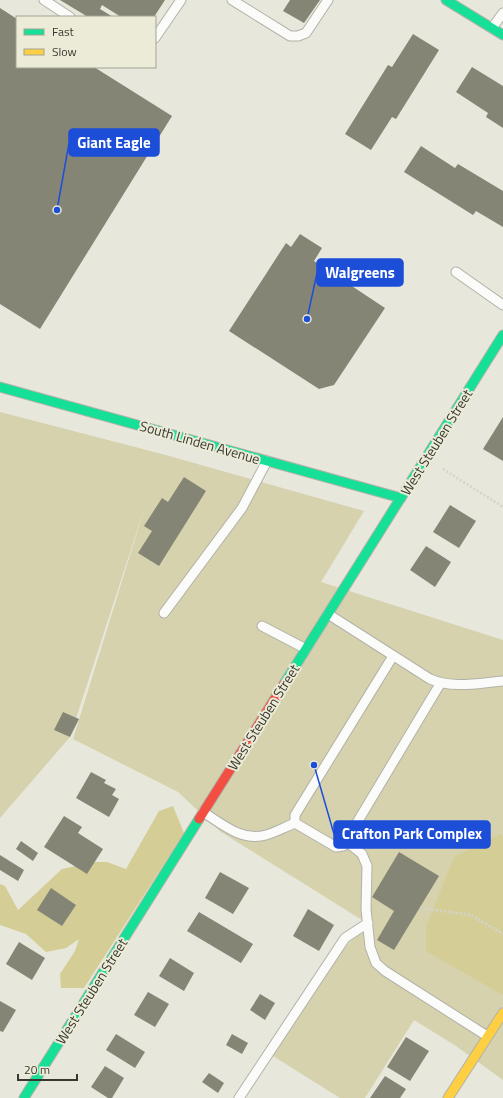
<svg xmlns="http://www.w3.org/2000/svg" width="503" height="1098" font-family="'Titillium Web',sans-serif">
  <rect width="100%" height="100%" fill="#e7e7dc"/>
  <path fill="#d5d2ad" d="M 0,412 L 162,454 L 364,511 L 321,582 L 503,640 L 503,1080 L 456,1046 L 414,1020 L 365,1098 L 340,1098 L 273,1056 L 342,950 L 351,941 L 362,920 L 221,832 L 178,792 L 73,739 L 148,497 L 70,737 L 0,818 Z"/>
  <g fill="#d4ce96">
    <path d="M 173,806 L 184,833 L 84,988 L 61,988 L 60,974 L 75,951 L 79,939 L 66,948 L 46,952 L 26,934 L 0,925 L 0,884 L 5,886 L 18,910 L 62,869 L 95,862 L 107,862 L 126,869 L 159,811 Z"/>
    <path d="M 500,834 L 503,837 L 503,995 L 426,951 L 426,927 L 454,857 Z"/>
  </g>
  <g fill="#858576">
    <path d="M 60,0 L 165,0 L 154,17 L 121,17 L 102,5 L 100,9 L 113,17 L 88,17 Z"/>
    <path d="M 290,0 L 320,0 L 304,23 L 283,11 Z"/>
    <path d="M 0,8 L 17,19 L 17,67 L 94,67 L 172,116 L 40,329 L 0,304 Z"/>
    <path d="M 413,34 L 439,50 L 396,119 L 392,117 L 371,150 L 345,134 L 388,65 L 392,67 Z"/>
    <path d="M 472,67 L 503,86 L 503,128 L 486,117 L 488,113 L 456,92 Z"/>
    <path d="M 421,146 L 455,168 L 458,164 L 503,191 L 503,227 L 476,211 L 473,215 L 404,172 Z"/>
    <path d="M 300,234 L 322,248 L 314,261 L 385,308 L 334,385 L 319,389 L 229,331 L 286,243 L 291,247 Z"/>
    <path d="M 503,417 L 503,461 L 483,449 Z"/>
    <path d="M 184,477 L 206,491 L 159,566 L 138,553 L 152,531 L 144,526 L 162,498 L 168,502 Z"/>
    <path d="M 450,505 L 476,521 L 459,548 L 433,532 Z"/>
    <path d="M 426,546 L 451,562 L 435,587 L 410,570 Z"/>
    <path d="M 63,712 L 79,719 L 70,737 L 54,730 Z"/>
    <path d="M 91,772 L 106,780 L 104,783 L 116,789 L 112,795 L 119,799 L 109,817 L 76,798 Z"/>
    <path d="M 64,816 L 82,827 L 78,833 L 103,849 L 87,874 L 44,847 Z"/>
    <path d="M 21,841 L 38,853 L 33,861 L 16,849 Z"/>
    <path d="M 399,852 L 439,876 L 394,950 L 377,940 L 394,911 L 372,897 Z"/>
    <path d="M 0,855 L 24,870 L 18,881 L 0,870 Z"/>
    <path d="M 220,872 L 249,888 L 233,914 L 205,898 Z"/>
    <path d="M 51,888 L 76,905 L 62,926 L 37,910 Z"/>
    <path d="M 308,909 L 334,925 L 319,951 L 293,936 Z"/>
    <path d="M 199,912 L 253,944 L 241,963 L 187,931 Z"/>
    <path d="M 19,942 L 45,958 L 32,980 L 6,964 Z"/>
    <path d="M 170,958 L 194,973 L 184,991 L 159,976 Z"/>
    <path d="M 148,992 L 169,1004 L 155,1027 L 134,1015 Z"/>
    <path d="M 260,994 L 275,1003 L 265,1020 L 250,1010 Z"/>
    <path d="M 0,1001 L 16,1010 L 3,1032 L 0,1031 Z"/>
    <path d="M 116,1034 L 145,1052 L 135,1068 L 106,1050 Z"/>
    <path d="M 232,1034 L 248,1043 L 242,1054 L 226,1045 Z"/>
    <path d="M 406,1037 L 429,1051 L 410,1081 L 387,1067 Z"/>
    <path d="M 105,1066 L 124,1078 L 112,1098 L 108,1098 L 91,1087 Z"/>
    <path d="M 209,1073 L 224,1083 L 218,1093 L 202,1082 Z"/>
    <path d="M 385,1076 L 406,1089 L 400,1098 L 370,1098 Z"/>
  </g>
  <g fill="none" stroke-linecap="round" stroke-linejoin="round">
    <defs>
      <g id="lane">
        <path d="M 44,0 L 70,17"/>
        <path d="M 232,0 L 290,36 L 298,36 L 306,33 L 328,0"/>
        <path d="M 492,28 L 503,13"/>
        <path d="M 155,38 L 181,0"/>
        <path d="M 456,272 L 503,305"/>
        <path d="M 164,613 L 242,508 L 267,461"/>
        <path d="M 328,614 L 430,679 C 453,689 479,683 503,681"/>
        <path d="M 262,626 L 306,649"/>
        <path d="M 393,656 L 295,815 L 295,823 L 336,847 L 343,846 L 440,684"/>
        <path d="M 203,812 C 222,824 242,842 266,835 C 276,832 285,827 295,823"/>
        <path d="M 346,841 L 362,854 L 367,866 L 366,909 L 370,947 L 376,963 L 385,971 L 487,1036"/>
        <path d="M 239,1098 L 345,938 L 368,923"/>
      </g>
      <g id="fast">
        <path d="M 446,0 L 503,35"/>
        <path d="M 0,387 L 401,498"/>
        <path d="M 284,684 L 503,335"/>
        <path d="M 24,1098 L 199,819"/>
      </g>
      <path id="slow" d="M 448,1098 L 503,1013"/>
      <path id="jam" d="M 199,819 L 284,684"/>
    </defs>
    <use href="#lane" stroke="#b2b2a9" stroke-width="11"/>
    <use href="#fast" stroke="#b2b2a9" stroke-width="11"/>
    <use href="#slow" stroke="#b2b2a9" stroke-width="11"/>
    <use href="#jam" stroke="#b2b2a9" stroke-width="11"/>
    <g stroke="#d3d3d0" stroke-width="2.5" stroke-dasharray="2 2" stroke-linecap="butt">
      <path d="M 443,469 L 503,507"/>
      <path d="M 420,908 L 471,915 L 503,934"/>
    </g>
    <use href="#lane" stroke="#fbfbfa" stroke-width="9"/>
    <use href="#fast" stroke="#16e098" stroke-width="9"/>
    <use href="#slow" stroke="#ffcf43" stroke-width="9"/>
    <use href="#jam" stroke="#f24e42" stroke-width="9"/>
  </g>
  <g text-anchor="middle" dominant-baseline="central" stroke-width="4" stroke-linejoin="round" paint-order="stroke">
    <g font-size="14" fill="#383830" stroke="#ecebd7">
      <text transform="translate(200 442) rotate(16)">South Linden Avenue</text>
      <text transform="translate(436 442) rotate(-58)">West Steuben Street</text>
      <text transform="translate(263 717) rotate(-58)">West Steuben Street</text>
      <text transform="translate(91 991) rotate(-58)">West Steuben Street</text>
    </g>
  </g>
  <path fill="none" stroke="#1d4ed8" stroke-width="1.5" d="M57 210L69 143M307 319L317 273M314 765L334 834"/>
  <g fill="#1d4ed8" stroke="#ecebd7" stroke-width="1.5">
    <circle cx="57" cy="210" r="4"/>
    <circle cx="307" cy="319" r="4"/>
    <circle cx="314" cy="765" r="4"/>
  </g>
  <g fill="#1d4ed8" stroke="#1d4ed8" stroke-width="1.5">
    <rect x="69" y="129" width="90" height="27" rx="4"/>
    <rect x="317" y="259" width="86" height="27" rx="4"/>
    <rect x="334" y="821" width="156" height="27" rx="4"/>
  </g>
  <g font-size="15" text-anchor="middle" font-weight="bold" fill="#fff">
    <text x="114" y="148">Giant Eagle</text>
    <text x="360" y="278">Walgreens</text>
    <text x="412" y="839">Crafton Park Complex</text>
  </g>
  <rect x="16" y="16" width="140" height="52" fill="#ecebd7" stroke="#a4a394"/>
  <rect x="24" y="29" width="20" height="6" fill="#16e098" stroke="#a4a394"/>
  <text x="52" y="36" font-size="12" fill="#383830">Fast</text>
  <rect x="24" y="49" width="20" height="6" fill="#ffcf43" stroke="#a4a394"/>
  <text x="52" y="56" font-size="12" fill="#383830">Slow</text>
  <path d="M18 1074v6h59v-6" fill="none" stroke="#383830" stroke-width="2"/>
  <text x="24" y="1074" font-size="12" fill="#383830" stroke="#ecebd7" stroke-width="3" paint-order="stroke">20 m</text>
</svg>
